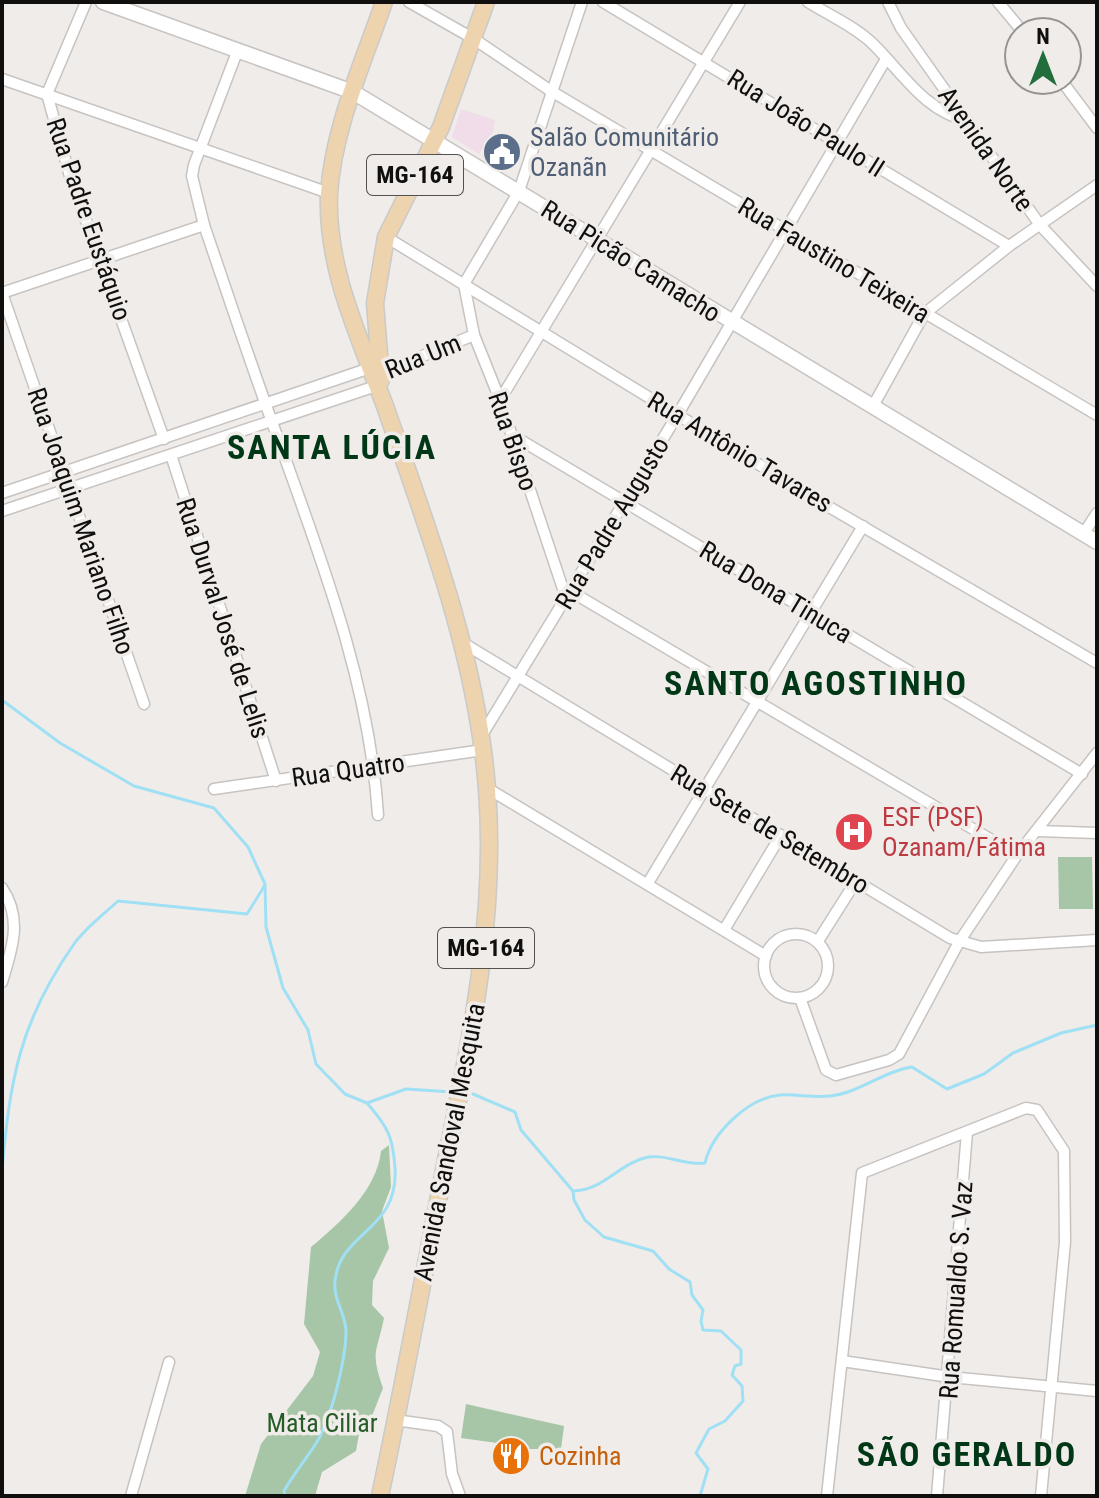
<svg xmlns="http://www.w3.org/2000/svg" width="1099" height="1498" font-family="'Roboto Condensed',sans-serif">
  <rect width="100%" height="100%" fill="#f0ece9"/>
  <path fill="#f1dcea" d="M 461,109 L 495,120 L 493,132 L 479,154 L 452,137 Z"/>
  <g fill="#a7c6a7">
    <path d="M 1058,857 L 1092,857 L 1093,909 L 1059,909 Z"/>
    <path d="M 389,1145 L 391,1187 L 382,1211 L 389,1248 L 373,1281 L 372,1305 L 384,1318 C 377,1353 370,1351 383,1388 L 372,1416 L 361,1423 L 356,1451 L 322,1472 L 315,1496 L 245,1496 L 261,1444 L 313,1376 L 320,1352 L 304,1324 L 311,1247 C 340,1223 377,1190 381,1151 Z"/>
    <path d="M 466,1404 L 564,1426 L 561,1449 L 502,1449 L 497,1443 L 461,1438 Z"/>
  </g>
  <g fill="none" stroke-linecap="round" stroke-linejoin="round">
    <g stroke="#a0e0f5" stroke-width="3">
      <path d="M 2,700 L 60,743 L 134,786 L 214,808 L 248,847 L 265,884 L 266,927 L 283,988 L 308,1030 L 316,1064 L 345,1094 L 367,1103 L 406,1089 L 452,1092"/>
      <path d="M 473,1094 L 515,1112 L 521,1130 L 573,1191 L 574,1200 L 585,1220 L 604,1237 L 653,1251 L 669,1269 L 690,1282 L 692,1295 L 703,1310 L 701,1321 L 703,1330 L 721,1331 L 741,1350 L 741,1364 L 735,1366 L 732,1375 L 742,1386 L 743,1401 L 725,1421 L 709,1429 L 696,1453 L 708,1469 L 700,1496"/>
      <path d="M 2,1170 C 10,1079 20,1021 74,944 C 85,928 104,914 118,901 L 247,914 L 265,885"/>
      <path d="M 573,1191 C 603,1191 619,1163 648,1157 C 668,1154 685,1166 705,1163 C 712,1133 748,1098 780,1095 C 796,1094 814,1098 830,1096 C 859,1093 884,1071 912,1067 L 947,1089 L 984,1074 L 1013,1053 L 1061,1033 L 1097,1025"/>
      <path d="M 285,1496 L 284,1491 C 294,1473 308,1457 318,1440 C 332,1415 345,1362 346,1334 C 347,1315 333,1301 335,1281 C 340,1231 399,1231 395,1168 C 393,1137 388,1127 367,1103"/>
    </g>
    <defs>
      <g id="street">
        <path d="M 86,2 L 47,94 L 69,173 L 164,439"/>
        <path d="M 409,2 L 474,39 L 551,91 L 1097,415"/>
        <path d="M 603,2 L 1009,246"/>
        <path d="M 808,2 C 829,15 854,26 872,43 C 903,73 924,111 968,121"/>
        <path d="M 888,2 L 901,28 L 1040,225 L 1097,286"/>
        <path d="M 998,2 L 1023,32"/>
        <path d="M 237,52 L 194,165 L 192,176 L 204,225 C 229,298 253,371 280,444 C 323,564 370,687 378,815"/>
        <path d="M 2,79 L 329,193"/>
        <path d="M 1061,80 L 1097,128"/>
        <path d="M 386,237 L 812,497 L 1097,663"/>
        <path d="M 2,293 L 144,704"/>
        <path d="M 2,293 L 204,225"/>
        <path d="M 378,374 L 474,335"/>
        <path d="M 500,400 L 740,2"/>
        <path d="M 873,406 L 924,314 L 1009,246 L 1097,185"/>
        <path d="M 512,435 L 1082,774"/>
        <path d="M 171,455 L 276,781"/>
        <path d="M 2,493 L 373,367"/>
        <path d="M 2,511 L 379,385"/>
        <path d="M 1084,533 L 1097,513"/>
        <path d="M 570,591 L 1017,855"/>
        <path d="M 566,598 L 500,400 L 474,335 L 464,284 L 519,191 L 582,2"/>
        <path d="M 463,643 L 950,938 L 981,947 L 1097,940"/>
        <path d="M 482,735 L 678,414 L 886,59"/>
        <path d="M 487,788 L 766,956"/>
        <path d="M 214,789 L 483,750"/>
        <path d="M 1038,831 L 1097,833"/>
        <path d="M 648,883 L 863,526"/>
        <path d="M 2,888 C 23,919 12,949 2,982"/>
        <path d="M 724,930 L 781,835"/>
        <circle cx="796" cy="966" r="32"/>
        <path d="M 818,941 L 856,881"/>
        <path d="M 800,998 L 826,1070 L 836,1075 L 889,1060 L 899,1054 L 959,942 L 1017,855 L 1097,753"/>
        <path d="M 842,1361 L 950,1377 L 1097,1391"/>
        <path d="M 395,1420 L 438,1426 L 447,1432 L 452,1474 L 460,1496"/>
        <path d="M 131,1496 L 169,1362"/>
        <path d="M 827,1496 L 862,1173 L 1026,1108 L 1037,1110 L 1064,1151 L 1065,1242 L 1041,1496"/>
        <path d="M 937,1496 L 967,1132"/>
      </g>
      <path id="secondary" d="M 103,2 L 353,92 L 1097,542"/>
      <g id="primary">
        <path d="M 381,380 L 375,303 L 386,237 L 441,127 L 486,2"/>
        <path d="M 380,1496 C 403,1388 423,1279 444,1170 C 470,1041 497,921 487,789 C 477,658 429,532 386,409 C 361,340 326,271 329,194 C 333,129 363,63 384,2"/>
      </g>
    </defs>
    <use href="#street" stroke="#c7c3c1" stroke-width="13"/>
    <use href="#secondary" stroke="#c7c3c1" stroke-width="17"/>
    <use href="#primary" stroke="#cacaca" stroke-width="19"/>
    <use href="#street" stroke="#fff" stroke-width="10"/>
    <use href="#secondary" stroke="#fff" stroke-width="14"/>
    <use href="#primary" stroke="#eed4ae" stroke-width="16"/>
  </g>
  <defs>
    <symbol id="civic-disc" viewBox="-11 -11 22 22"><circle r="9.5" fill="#5c6f8a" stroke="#f0ece9"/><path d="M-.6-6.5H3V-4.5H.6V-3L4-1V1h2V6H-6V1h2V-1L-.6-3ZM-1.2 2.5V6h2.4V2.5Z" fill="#fff"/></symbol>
    <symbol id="hospital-disc" viewBox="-11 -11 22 22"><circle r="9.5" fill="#e0444e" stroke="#f0ece9"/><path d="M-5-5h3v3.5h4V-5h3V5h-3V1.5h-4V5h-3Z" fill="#fff"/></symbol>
    <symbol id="restaurant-disc" viewBox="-11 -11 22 22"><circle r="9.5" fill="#e8710a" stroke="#f0ece9"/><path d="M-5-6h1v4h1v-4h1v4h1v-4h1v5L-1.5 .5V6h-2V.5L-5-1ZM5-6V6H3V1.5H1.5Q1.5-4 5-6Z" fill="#fff"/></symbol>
  </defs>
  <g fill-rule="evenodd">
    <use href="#civic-disc" x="480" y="130" width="44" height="44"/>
    <use href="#hospital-disc" x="832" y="810" width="44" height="44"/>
    <use href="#restaurant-disc" x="489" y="1434" width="44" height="44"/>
  </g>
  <g text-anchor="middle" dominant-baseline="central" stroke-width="7" stroke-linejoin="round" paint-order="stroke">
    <g fill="#f0ece9" stroke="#535150" stroke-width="2">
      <rect x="367" y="155" width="96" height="40" rx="6"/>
      <rect x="438" y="928" width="96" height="40" rx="6"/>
    </g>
    <g font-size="24" font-weight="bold" fill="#100f0e">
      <text x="415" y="175">MG-164</text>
      <text x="486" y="948">MG-164</text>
    </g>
    <g font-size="26" fill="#100f0e" stroke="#f0ece9">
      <text transform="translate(806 123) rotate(32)">Rua João Paulo II</text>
      <text transform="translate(986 149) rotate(55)">Avenida Norte</text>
      <text transform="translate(89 219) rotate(71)">Rua Padre Eustáquio</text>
      <text transform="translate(834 260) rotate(31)">Rua Faustino Teixeira</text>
      <text transform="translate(631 261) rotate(32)">Rua Picão Camacho</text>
      <text transform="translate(423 356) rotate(-22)">Rua Um</text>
      <text transform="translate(513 441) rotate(71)">Rua Bispo</text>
      <text transform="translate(740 452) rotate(31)">Rua Antônio Tavares</text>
      <text transform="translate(81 521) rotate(71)">Rua Joaquim Mariano Filho</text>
      <text transform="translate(612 523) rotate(-59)">Rua Padre Augusto</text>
      <text transform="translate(776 592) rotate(31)">Rua Dona Tinuca</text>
      <text transform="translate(223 618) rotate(72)">Rua Durval José de Lelis</text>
      <text transform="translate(348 770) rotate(-8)">Rua Quatro</text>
      <text transform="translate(770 829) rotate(31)">Rua Sete de Setembro</text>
      <text transform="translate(449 1142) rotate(-79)">Avenida Sandoval Mesquita</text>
      <text transform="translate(956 1290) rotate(-86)">Rua Romualdo S. Vaz</text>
    </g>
    <g font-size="26" fill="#4e5e75" stroke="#f0ece9" text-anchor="start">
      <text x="530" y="137">Salão Comunitário<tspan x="530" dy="30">Ozanãn</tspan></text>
    </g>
    <g font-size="26" fill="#be3a42" stroke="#f0ece9" text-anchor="start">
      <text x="882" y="817">ESF (PSF)<tspan x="882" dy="30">Ozanam/Fátima</tspan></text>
    </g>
    <g font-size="26" fill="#265c28" stroke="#f0ece9">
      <text x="322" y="1423">Mata Ciliar</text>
    </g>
    <g font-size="26" fill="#c56008" stroke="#f0ece9" text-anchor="start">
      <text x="539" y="1456">Cozinha</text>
    </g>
    <g font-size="34" font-weight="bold" letter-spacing="2" fill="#003716" stroke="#f0ece9">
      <text x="332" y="447">SANTA LÚCIA</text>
      <text x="816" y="683">SANTO AGOSTINHO</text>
      <text x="967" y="1454">SÃO GERALDO</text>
    </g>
  </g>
  <rect width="1099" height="1498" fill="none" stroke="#100f0e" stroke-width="8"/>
  <g transform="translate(1043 56)"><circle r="38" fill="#f0ece9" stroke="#969491" stroke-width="2"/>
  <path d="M0-6L14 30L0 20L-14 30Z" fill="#216d3b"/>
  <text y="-12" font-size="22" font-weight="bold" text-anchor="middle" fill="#100f0e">N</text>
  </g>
</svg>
